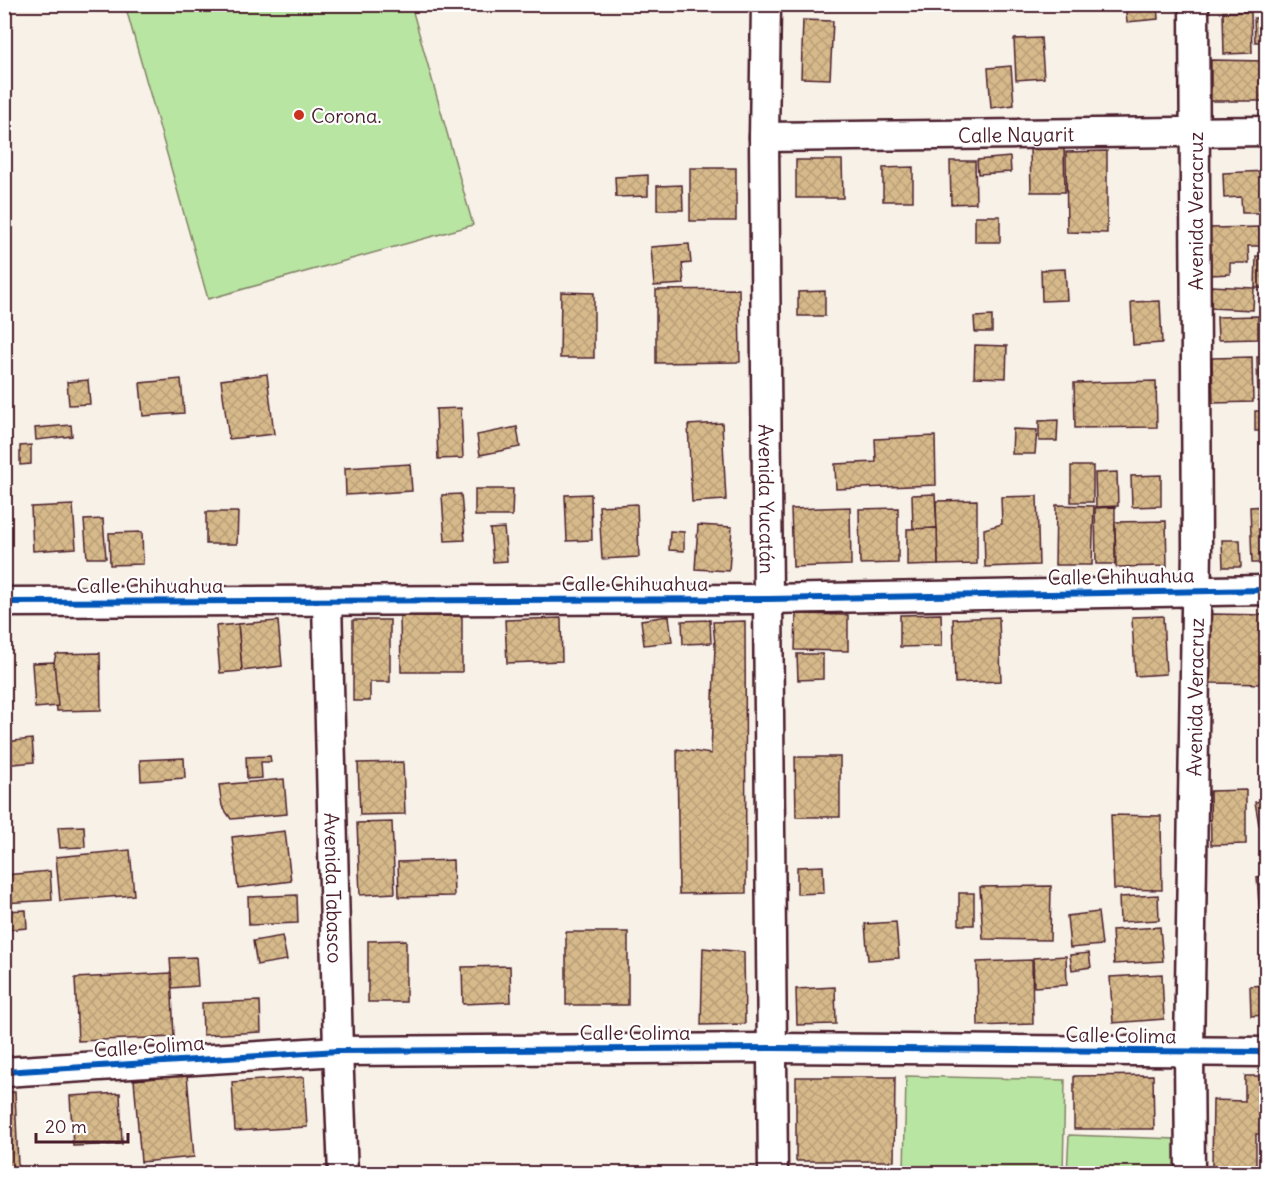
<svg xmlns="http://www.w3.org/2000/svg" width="1271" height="1178" font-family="Delius,sans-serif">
  <defs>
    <pattern id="building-cross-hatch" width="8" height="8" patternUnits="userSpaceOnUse" patternTransform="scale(1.5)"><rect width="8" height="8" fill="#d7ba8b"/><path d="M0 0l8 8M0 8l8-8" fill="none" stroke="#ba9f78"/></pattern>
  </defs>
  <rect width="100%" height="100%" fill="#f7f1e8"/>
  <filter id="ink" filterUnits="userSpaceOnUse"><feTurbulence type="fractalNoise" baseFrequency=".0167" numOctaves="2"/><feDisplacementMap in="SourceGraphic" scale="12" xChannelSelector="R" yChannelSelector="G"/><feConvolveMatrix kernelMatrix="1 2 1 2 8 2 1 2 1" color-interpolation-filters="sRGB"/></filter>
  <g filter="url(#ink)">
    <g fill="#b9e5a2" stroke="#828266" stroke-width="1.5">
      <path d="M 125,5 L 411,5 L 473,225 L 208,299 Z"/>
      <path d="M 906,1076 L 1065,1080 L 1063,1173 L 904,1172 Z"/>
      <path d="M 1069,1135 L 1176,1139 L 1175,1173 L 1067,1174 Z"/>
    </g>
    <g fill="url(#building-cross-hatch)" stroke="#4a1f2b" stroke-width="1.5">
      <path d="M 1125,4 L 1157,4 L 1158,19 L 1127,22 Z"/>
      <path d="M 1223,12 L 1251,12 L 1252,53 L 1224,54 Z"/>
      <path d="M 1254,18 L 1266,18 L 1266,42 L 1255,42 Z"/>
      <path d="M 803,20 L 833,21 L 830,79 L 801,78 Z"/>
      <path d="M 1041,38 L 1044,78 L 1016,80 L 1014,39 Z"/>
      <path d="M 1211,60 L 1266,61 L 1266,101 L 1211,101 Z"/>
      <path d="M 1011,66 L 1014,105 L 991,108 L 988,68 Z"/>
      <path d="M 1064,147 L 1065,192 L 1031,192 L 1030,148 Z"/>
      <path d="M 1107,151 L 1107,233 L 1067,232 L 1066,152 Z"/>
      <path d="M 1010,157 L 1011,172 L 978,174 L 977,160 Z"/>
      <path d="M 796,160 L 842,160 L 843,198 L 796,198 Z"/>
      <path d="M 950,161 L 975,161 L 976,203 L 951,204 Z"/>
      <path d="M 913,167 L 913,201 L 883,201 L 883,168 Z"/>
      <rect x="690" y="168" width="46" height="53"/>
      <path d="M 1266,171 L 1266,213 L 1242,213 L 1241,197 L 1224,198 L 1223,173 Z"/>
      <path d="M 648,175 L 648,196 L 616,197 L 615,177 Z"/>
      <path d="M 682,185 L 683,210 L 657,210 L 657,186 Z"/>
      <rect x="975" y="216" width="25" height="26"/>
      <path d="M 1260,227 L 1260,246 L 1248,246 L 1249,263 L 1230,263 L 1230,274 L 1211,275 L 1209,228 Z"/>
      <path d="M 689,244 L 691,263 L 682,264 L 684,284 L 654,286 L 651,247 Z"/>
      <path d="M 1256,256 L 1266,256 L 1266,288 L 1255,288 Z"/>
      <path d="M 1065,269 L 1067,300 L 1042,301 L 1041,270 Z"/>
      <path d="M 1210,286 L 1254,288 L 1253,310 L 1210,308 Z"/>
      <path d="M 739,289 L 740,362 L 656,363 L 656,290 Z"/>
      <path d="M 825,291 L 825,316 L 798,316 L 798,292 Z"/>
      <path d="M 561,292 L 594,293 L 594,358 L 560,358 Z"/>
      <path d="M 1160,301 L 1162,343 L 1133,345 L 1131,302 Z"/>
      <path d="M 992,316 L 992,332 L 975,332 L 974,317 Z"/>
      <path d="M 1258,316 L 1258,339 L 1218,340 L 1217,317 Z"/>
      <path d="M 975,345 L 1007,346 L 1006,378 L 974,377 Z"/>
      <path d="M 1252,357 L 1253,402 L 1213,403 L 1212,358 Z"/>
      <path d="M 1257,357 L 1266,357 L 1266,400 L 1258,400 Z"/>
      <path d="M 267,374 L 274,434 L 229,439 L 221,380 Z"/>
      <path d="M 181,379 L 184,413 L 143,416 L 140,383 Z"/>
      <path d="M 88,380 L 90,404 L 69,405 L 67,382 Z"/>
      <path d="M 1156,381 L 1157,427 L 1075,428 L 1074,383 Z"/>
      <path d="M 461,408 L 463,458 L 438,459 L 436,409 Z"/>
      <rect x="1255" y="411" width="11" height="20"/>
      <path d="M 1058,420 L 1057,441 L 1039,441 L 1039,421 Z"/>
      <path d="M 722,423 L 726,500 L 692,502 L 688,425 Z"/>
      <path d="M 71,425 L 72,436 L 36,440 L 35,428 Z"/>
      <path d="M 517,427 L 520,447 L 480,455 L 477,435 Z"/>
      <path d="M 1013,429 L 1037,430 L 1035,454 L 1012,454 Z"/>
      <path d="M 935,436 L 936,485 L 836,489 L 835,464 L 876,462 L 875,439 Z"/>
      <path d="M 31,445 L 31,464 L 20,465 L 20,446 Z"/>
      <path d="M 410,464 L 412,491 L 346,495 L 345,468 Z"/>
      <rect x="1071" y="466" width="22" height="36"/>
      <path d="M 1117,472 L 1118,506 L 1096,507 L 1095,473 Z"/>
      <path d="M 1161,475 L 1161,506 L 1132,507 L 1131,476 Z"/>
      <path d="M 475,489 L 513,489 L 512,516 L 475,516 Z"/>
      <path d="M 461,494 L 465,540 L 445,541 L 442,495 Z"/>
      <path d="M 591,494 L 592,540 L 567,541 L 565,495 Z"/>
      <path d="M 935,494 L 937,528 L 913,530 L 912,495 Z"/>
      <path d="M 1037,496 L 1039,565 L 985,567 L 984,529 L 1002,524 L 1001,497 Z"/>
      <path d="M 977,500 L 977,564 L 938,565 L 936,501 Z"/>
      <path d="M 637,504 L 639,557 L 602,559 L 599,506 Z"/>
      <path d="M 73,505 L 76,548 L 33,551 L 31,507 Z"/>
      <path d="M 1056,505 L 1094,506 L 1092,565 L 1055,565 Z"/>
      <path d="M 1266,506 L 1266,563 L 1252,563 L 1250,507 Z"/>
      <path d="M 850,507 L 851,565 L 793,567 L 791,509 Z"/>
      <path d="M 1115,507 L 1115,564 L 1096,564 L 1095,508 Z"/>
      <path d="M 898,508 L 898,563 L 860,564 L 859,509 Z"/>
      <path d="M 206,512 L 238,512 L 237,544 L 206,544 Z"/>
      <path d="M 103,519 L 106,558 L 87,558 L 84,520 Z"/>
      <path d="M 1166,521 L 1167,566 L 1116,567 L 1115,522 Z"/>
      <path d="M 698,525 L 732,527 L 729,571 L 695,569 Z"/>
      <path d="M 504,528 L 507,561 L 493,562 L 490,529 Z"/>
      <path d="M 937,528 L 938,565 L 907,566 L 907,529 Z"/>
      <path d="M 670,531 L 684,532 L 684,551 L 669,550 Z"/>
      <path d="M 142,532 L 143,564 L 110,565 L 109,533 Z"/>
      <path d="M 1222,540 L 1240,540 L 1241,567 L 1223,567 Z"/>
      <path d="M 796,614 L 848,615 L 848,651 L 795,650 Z"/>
      <path d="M 941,614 L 942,646 L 900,647 L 900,615 Z"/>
      <path d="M 1211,614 L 1266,615 L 1266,684 L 1210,683 Z"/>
      <path d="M 400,616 L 462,616 L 462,672 L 401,672 Z"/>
      <path d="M 669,616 L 672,642 L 644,645 L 641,620 Z"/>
      <path d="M 1163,616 L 1166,674 L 1135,676 L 1132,617 Z"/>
      <path d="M 999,617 L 1001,681 L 955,683 L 953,619 Z"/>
      <path d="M 561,618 L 562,661 L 507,663 L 505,620 Z"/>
      <path d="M 353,620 L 390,620 L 390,682 L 370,682 L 370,701 L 353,701 Z"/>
      <path d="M 710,620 L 711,643 L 683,644 L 682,621 Z"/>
      <path d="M 278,621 L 282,666 L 242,671 L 238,624 Z"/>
      <path d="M 745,621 L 746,893 L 679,894 L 677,749 L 711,754 L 715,645 L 713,622 Z"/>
      <path d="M 238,624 L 242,671 L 220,673 L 216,626 Z"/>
      <path d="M 100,653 L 101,710 L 57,711 L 54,662 L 56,654 Z"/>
      <path d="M 797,654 L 823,654 L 823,679 L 798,680 Z"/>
      <path d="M 54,662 L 58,706 L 35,708 L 32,663 Z"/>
      <path d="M 32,739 L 34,762 L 4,765 L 4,742 Z"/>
      <path d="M 270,756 L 271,762 L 261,762 L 262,778 L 247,779 L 246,757 Z"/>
      <path d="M 795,757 L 840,757 L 840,817 L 796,817 Z"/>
      <path d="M 184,758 L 185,778 L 141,781 L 140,760 Z"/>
      <path d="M 403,762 L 405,814 L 360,815 L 358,763 Z"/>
      <path d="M 284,779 L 287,814 L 231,819 L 222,806 L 219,785 Z"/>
      <path d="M 1246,790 L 1246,844 L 1211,845 L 1210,791 Z"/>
      <path d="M 1266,800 L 1266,824 L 1259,825 L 1255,802 Z"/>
      <path d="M 1111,815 L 1161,816 L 1162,890 L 1114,889 Z"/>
      <path d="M 392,822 L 395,893 L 360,895 L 357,823 Z"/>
      <path d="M 84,826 L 85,847 L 60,848 L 58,827 Z"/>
      <path d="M 285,831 L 291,881 L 238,888 L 232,837 Z"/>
      <path d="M 130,850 L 134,895 L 60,901 L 56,857 Z"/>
      <path d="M 453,860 L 454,896 L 399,897 L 398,862 Z"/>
      <path d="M 823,866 L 824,893 L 797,894 L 797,867 Z"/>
      <path d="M 50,871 L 52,900 L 4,903 L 4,875 Z"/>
      <path d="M 1266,876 L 1266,931 L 1261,931 L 1257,877 Z"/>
      <path d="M 1051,886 L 1050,940 L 983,939 L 980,887 Z"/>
      <rect x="959" y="893" width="15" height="32"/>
      <path d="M 297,895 L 298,923 L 249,925 L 248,897 Z"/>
      <path d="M 1158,895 L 1159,920 L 1120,922 L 1119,897 Z"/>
      <path d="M 26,910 L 27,928 L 5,930 L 4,911 Z"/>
      <path d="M 1098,912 L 1102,945 L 1070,948 L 1067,916 Z"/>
      <path d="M 896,922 L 899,958 L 868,960 L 865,924 Z"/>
      <path d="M 1160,927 L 1163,961 L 1114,964 L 1112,930 Z"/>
      <rect x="566" y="932" width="62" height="73"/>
      <path d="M 282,936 L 287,960 L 257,965 L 253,941 Z"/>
      <path d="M 406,940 L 406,1002 L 368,1002 L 368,941 Z"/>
      <path d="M 703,948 L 744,952 L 745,1024 L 701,1025 Z"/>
      <path d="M 1089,953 L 1091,967 L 1072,970 L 1070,955 Z"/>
      <path d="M 1066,956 L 1067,985 L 1034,987 L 1033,958 Z"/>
      <path d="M 196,957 L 198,986 L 172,988 L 170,958 Z"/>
      <path d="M 1032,960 L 1033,1024 L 978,1026 L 977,962 Z"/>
      <path d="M 510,966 L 511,1002 L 463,1004 L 462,967 Z"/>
      <path d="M 171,973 L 174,1037 L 78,1041 L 75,978 Z"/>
      <path d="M 1162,974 L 1164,1019 L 1113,1023 L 1110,977 Z"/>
      <path d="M 1266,985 L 1266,1015 L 1251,1016 L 1250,986 Z"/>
      <path d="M 835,987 L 836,1024 L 797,1025 L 796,989 Z"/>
      <path d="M 260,1001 L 261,1032 L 203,1035 L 202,1003 Z"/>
      <path d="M 187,1075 L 194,1157 L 141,1162 L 134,1080 Z"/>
      <path d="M 1153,1075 L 1154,1129 L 1074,1129 L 1074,1076 Z"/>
      <path d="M 1245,1076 L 1266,1076 L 1266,1134 L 1256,1134 L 1256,1168 L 1212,1167 L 1213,1100 L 1245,1101 Z"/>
      <path d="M 304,1077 L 307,1127 L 235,1131 L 232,1082 Z"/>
      <path d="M 796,1077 L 895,1077 L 894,1161 L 796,1161 Z"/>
      <path d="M 4,1092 L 15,1092 L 18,1167 L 4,1167 Z"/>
      <path d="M 120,1093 L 122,1144 L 73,1146 L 70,1096 Z"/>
      <path d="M 18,1170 L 19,1174 L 4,1174 L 4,1171 Z"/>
    </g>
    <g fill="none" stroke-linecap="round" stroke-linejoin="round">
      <defs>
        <g id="street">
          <path id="s1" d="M 766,4 L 764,137 L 773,1174"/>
          <path id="s2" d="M 764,137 L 1266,131"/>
          <path d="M 4,602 L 768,599 L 1266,590"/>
          <path id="s3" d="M 327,602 L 338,1051 L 343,1174"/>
          <path d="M 4,1072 L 338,1051 L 773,1048 L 1266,1052"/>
          <path id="s4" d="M 1190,1174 L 1189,1052 L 1197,547 L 1194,4"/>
        </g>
      </defs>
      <use href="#street" stroke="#4a1f2b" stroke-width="33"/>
      <use href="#street" stroke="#fff" stroke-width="28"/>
      <defs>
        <g id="cycleway">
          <path d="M 4,602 L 768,599 L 1266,590"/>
          <path d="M 4,1072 L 338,1051 L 773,1048 L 1266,1052"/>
        </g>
      </defs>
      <use href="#cycleway" stroke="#fff" stroke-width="10"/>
      <use href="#cycleway" stroke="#0057b8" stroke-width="6"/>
    </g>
  </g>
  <circle fill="#c8321e" stroke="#fff" stroke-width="2" cx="299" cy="115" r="6"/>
  <g text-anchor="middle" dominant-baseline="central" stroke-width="4.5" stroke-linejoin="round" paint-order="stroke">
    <g font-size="20" fill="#4a1f2b" stroke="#fff" text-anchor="start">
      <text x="311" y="115">Corona.</text>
    </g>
    <g font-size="20" fill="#4a1f2b" stroke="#fff">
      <text stroke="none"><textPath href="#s2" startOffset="252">Calle Nayarit</textPath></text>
      <text transform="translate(1195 211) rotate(-90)">Avenida Veracruz</text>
      <text stroke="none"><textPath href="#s1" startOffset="495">Avenida Yucatán</textPath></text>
      <text transform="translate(1121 576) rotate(-1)">Calle Chihuahua</text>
      <text x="635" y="583">Calle Chihuahua</text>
      <text x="150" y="585">Calle Chihuahua</text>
      <text stroke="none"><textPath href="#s4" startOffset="477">Avenida Veracruz</textPath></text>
      <text stroke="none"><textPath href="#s3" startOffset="286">Avenida Tabasco</textPath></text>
      <text x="635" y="1032">Calle Colima</text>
      <text transform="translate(1121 1035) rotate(1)">Calle Colima</text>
      <text transform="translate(149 1046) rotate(-4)">Calle Colima</text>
    </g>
  </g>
  <rect width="1271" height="1178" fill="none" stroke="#fff" stroke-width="24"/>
  <rect x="12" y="12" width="1247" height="1154" fill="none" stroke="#4a1f2b" stroke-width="2" filter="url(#ink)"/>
  <path d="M36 1133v9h92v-9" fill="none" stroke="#4a1f2b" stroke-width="3"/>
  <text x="45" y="1133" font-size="18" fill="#4a1f2b" stroke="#ffffff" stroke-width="4.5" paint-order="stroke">20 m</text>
</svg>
